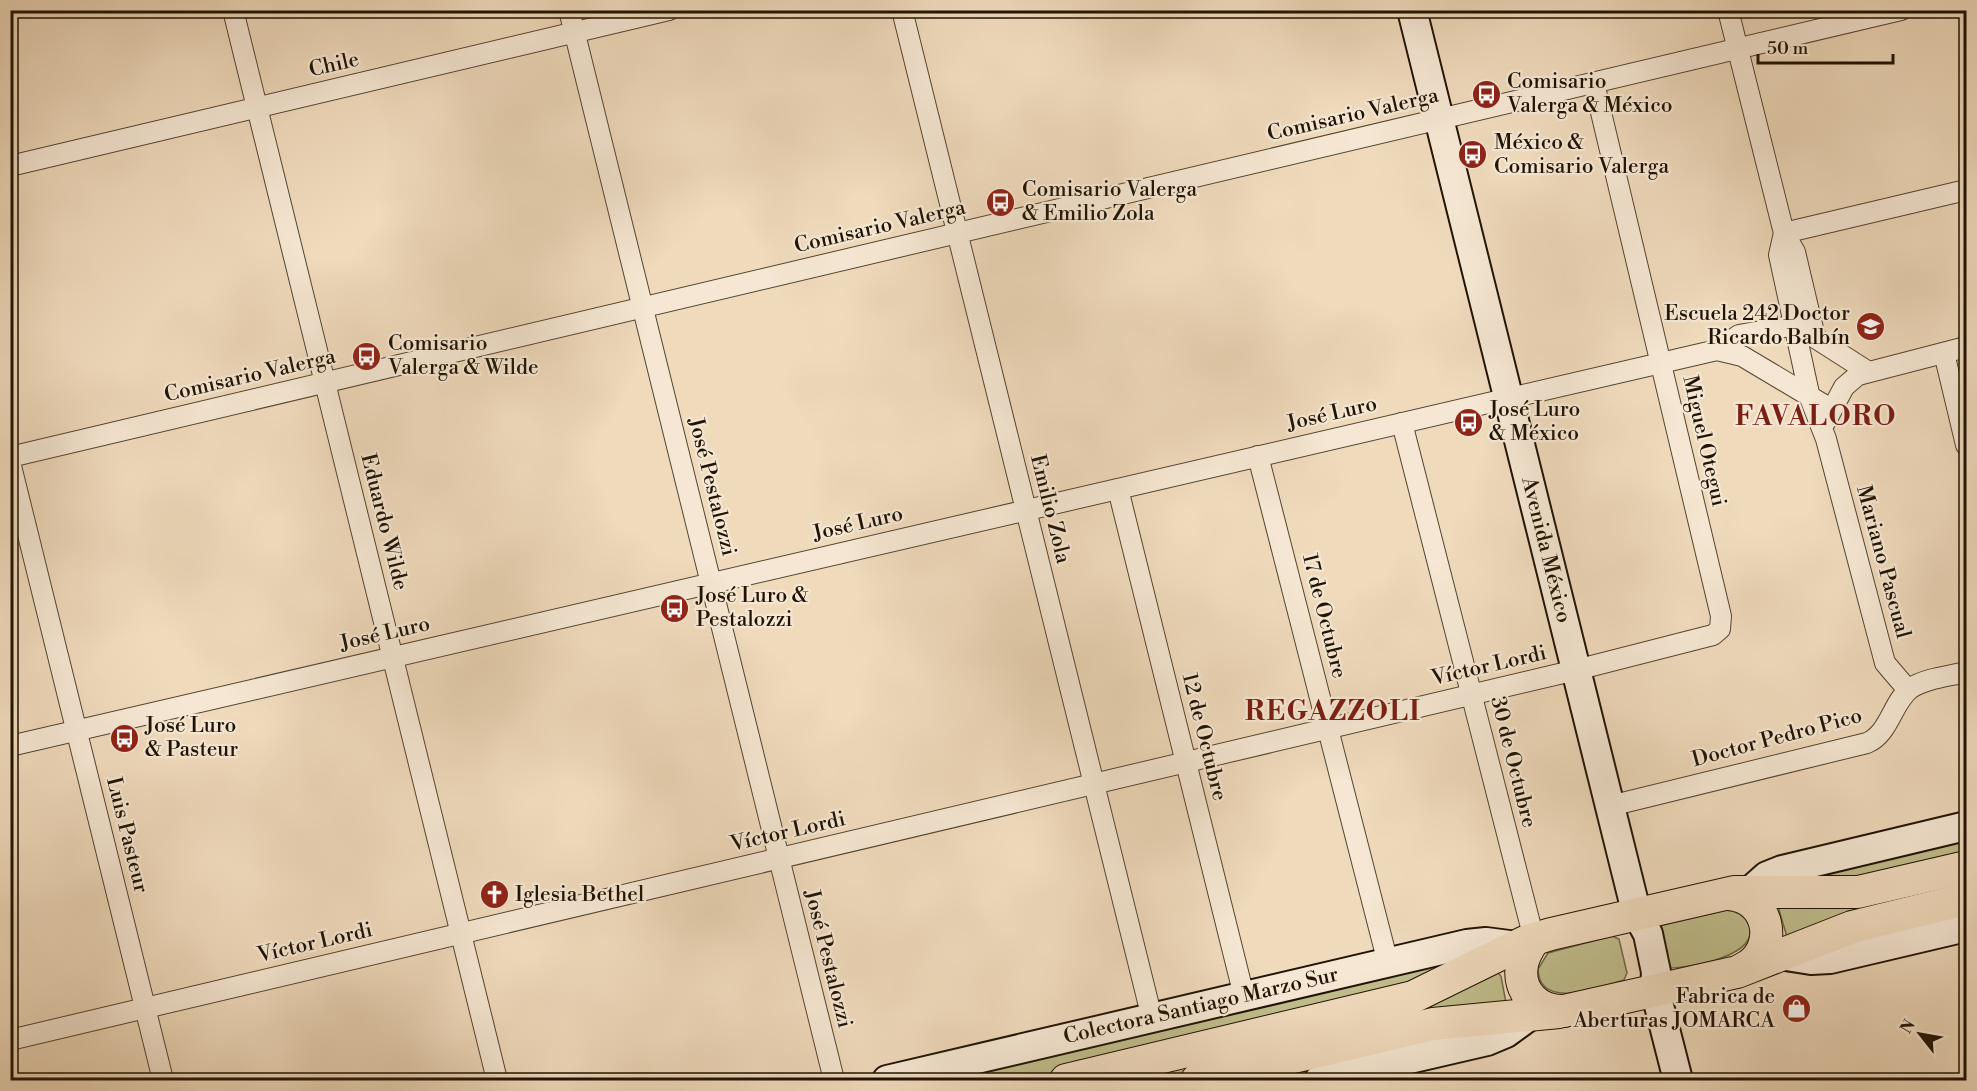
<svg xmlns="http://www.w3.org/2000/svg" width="1977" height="1091" font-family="'Libre Bodoni',serif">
  <rect width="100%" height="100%" fill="#efdabc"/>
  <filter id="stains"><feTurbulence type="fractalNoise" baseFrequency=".00333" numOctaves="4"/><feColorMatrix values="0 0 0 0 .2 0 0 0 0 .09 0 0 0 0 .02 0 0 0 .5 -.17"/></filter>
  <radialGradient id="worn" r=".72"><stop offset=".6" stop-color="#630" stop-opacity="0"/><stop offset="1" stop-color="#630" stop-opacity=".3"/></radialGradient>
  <g fill="#c0bd8c" stroke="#706847" stroke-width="1.5">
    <path d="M 1966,835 L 1966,858 L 1868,881 L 1777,881 Z"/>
    <path d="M 1966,875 L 1966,890 L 1787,937 L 1779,910 L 1780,907 Z"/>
    <path d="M 1726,910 C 1736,911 1744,914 1749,924 C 1762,956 1689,968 1668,968 L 1659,926 Z"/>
    <path d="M 1612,936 L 1619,939 L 1627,973 L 1624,980 C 1600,987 1539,1011 1538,969 L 1548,953 Z"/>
    <path d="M 1476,949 L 1409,989 L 1028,1080 L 919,1080 Z"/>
    <path d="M 1497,972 L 1501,976 L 1506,1003 L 1424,1016 L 1156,1080 L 1105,1080 Z"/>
  </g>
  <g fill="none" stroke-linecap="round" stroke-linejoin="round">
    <defs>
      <g id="street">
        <path d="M 233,10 L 497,1080"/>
        <path d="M 569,10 L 834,1080"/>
        <path d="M 902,10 L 1152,1018"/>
        <path d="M 1728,10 L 1784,233 L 1795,252 L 1815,337"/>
        <path d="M 10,166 L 669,10"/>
        <path d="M 1784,233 L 1779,255 L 1810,398 L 1826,439 L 1885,663 L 1908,690"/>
        <path d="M 1784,233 L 1966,190"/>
        <path d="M 1717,350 L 1739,335 L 1790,326 L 1806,332 L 1867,371"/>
        <path d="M 1944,353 L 1966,445"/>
        <path d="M 1826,421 L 1844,387 L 1858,375 L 1966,347"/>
        <path d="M 1402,423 L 1534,939"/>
        <path d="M 1258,456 L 1388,963"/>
        <path d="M 10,457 L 1901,10"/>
        <path d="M 10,462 L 163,1080"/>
        <path d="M 1118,489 L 1244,996"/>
        <path d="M 10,746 L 1717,350 L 1742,356 L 1831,409"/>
        <path d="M 1610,806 L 1867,743 C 1890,733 1892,702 1911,688 C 1926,678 1950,676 1966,672"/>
        <path d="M 10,1040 L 1576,670 L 1713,635 L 1720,629 L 1721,616 L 1594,83"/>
      </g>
      <g id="secondary">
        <path d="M 1412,10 L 1633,899 L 1637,914 L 1648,934 L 1656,972 L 1655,990 L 1678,1080"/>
        <path d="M 1749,892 L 1767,876 L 1782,870 L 1966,826"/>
        <path d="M 1780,955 L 1811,960 L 1830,959 L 1966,927"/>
        <path d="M 887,1080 L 1467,944 L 1486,942 L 1517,946"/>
        <path d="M 1319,1080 L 1487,1041 L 1506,1033 L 1532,1014"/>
      </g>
      <g id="primary">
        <path d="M 1729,894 C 1771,897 1780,951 1743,969"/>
        <path d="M 1534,939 C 1529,947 1523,956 1522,965 C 1517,992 1538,1012 1564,1011"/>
        <path d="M 1066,1080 L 1413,997 L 1525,942 L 1551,934 L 1734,892 L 1858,892 L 1966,867"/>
        <path d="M 1197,1080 L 1433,1024 L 1559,1012 L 1737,972 L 1852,927 L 1966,899"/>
      </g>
    </defs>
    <use href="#street" stroke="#544530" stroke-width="22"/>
    <use href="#secondary" stroke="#201302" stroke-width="32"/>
    <use href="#primary" stroke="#201302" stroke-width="34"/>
    <use href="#street" stroke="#f5e7d3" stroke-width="20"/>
    <use href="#secondary" stroke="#f5e7d3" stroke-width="28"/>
    <use href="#primary" stroke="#efdabc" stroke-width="32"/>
  </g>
  <defs>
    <symbol id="bus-disc" viewBox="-11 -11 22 22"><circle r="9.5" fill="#8f2418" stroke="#f5e7d3"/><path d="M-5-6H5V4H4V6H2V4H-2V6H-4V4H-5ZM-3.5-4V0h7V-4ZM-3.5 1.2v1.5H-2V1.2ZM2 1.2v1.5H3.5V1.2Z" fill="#fff"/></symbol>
    <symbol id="school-disc" viewBox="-11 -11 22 22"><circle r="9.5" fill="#8f2418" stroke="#f5e7d3"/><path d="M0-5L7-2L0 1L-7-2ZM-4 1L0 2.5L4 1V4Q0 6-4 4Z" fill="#fff"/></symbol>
    <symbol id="church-disc" viewBox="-11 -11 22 22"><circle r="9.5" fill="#8f2418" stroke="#f5e7d3"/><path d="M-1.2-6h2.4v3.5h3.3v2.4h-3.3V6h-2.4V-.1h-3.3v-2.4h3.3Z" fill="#fff"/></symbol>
    <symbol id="shop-disc" viewBox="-11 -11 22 22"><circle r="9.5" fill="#8f2418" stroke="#f5e7d3"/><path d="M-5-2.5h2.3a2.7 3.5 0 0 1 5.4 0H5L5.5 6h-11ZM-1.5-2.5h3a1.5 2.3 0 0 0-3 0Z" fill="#fff"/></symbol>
  </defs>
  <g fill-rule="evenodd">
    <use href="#bus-disc" x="1470" y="78" width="33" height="33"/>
    <use href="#bus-disc" x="1456" y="138" width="33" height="33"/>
    <use href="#bus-disc" x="984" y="186" width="33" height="33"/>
    <use href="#school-disc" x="1854" y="310" width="33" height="33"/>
    <use href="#bus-disc" x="350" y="340" width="33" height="33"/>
    <use href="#bus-disc" x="1452" y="406" width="33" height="33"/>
    <use href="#bus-disc" x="658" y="592" width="33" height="33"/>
    <use href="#bus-disc" x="108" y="722" width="33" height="33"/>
    <use href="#church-disc" x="478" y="878" width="33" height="33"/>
    <use href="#shop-disc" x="1780" y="992" width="33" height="33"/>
  </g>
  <g text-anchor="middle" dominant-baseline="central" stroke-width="4.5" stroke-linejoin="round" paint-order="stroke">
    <g font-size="21" fill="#201302" stroke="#f5e7d3">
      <text transform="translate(334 65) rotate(-13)">Chile</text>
      <text transform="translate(1353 115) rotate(-13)">Comisario Valerga</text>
      <text transform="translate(880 227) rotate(-13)">Comisario Valerga</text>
      <text transform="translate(250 376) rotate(-13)">Comisario Valerga</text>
      <text transform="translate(1332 414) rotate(-13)">José Luro</text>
      <text transform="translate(1704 441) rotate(77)">Miguel Otegui</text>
      <text transform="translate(712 487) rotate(76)">José Pestalozzi</text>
      <text transform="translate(1050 509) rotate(76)">Emilio Zola</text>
      <text transform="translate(384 522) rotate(76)">Eduardo Wilde</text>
      <text transform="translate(858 524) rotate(-13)">José Luro</text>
      <text transform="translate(1546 550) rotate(76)">Avenida México</text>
      <text transform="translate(1883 562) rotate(75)">Mariano Pascual</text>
      <text transform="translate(1324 616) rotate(76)">17 de Octubre</text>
      <text transform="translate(385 634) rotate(-13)">José Luro</text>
      <text transform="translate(1489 666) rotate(-13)">Víctor Lordi</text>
      <text transform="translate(1204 737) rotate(76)">12 de Octubre</text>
      <text transform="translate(1777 738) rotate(-15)">Doctor Pedro Pico</text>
      <text transform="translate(1513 762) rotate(76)">30 de Octubre</text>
      <text transform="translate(788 832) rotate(-13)">Víctor Lordi</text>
      <text transform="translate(127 835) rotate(76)">Luis Pasteur</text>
      <text transform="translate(315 943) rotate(-13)">Víctor Lordi</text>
      <text transform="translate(828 959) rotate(76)">José Pestalozzi</text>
      <text transform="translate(1201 1006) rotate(-13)">Colectora Santiago Marzo Sur</text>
    </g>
    <g font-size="21" fill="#201302" stroke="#f5e7d3" text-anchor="start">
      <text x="1507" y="82">Comisario<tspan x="1507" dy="24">Valerga &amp; México</tspan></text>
      <text x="1494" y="143">México &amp;<tspan x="1494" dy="24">Comisario Valerga</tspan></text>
      <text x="1022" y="190">Comisario Valerga<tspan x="1022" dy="24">&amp; Emilio Zola</tspan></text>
      <text x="1850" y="314" text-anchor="end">Escuela 242 Doctor<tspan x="1850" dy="24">Ricardo Balbín</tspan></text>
      <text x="388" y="344">Comisario<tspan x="388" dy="24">Valerga &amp; Wilde</tspan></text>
      <text x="1489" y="410">José Luro<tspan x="1489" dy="24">&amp; México</tspan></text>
      <text x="696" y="596">José Luro &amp;<tspan x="696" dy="24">Pestalozzi</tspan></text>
      <text x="145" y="726">José Luro<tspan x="145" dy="24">&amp; Pasteur</tspan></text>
      <text x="515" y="895">Iglesia Bethel</text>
      <text x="1775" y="997" text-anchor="end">Fabrica de<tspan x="1775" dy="24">Aberturas JOMARCA</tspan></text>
    </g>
    <g font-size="27" font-weight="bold" letter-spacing="1.5" fill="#7a1f14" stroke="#f5e7d3">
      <text x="1816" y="417">FAVALORO</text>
      <text x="1333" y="712">REGAZZOLI</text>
    </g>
  </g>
  <rect width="1977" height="1091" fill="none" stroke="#efdabc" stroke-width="36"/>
  <rect x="12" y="12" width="1953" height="1067" fill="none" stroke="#201302" stroke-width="3"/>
  <rect x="18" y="18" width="1941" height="1055" fill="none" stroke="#201302" stroke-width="1.5"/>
  <g transform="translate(1920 1034) rotate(301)" stroke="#f5e7d3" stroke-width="4.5" paint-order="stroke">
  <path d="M0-4.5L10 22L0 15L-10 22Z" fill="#201302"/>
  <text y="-9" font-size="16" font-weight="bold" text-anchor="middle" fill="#201302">N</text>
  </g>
  <path d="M1758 54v9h135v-9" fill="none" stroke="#201302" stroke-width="3"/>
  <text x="1767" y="54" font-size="18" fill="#201302" stroke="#f5e7d3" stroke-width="4.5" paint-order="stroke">50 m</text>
  <rect width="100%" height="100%" filter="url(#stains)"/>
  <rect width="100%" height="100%" fill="url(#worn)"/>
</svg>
